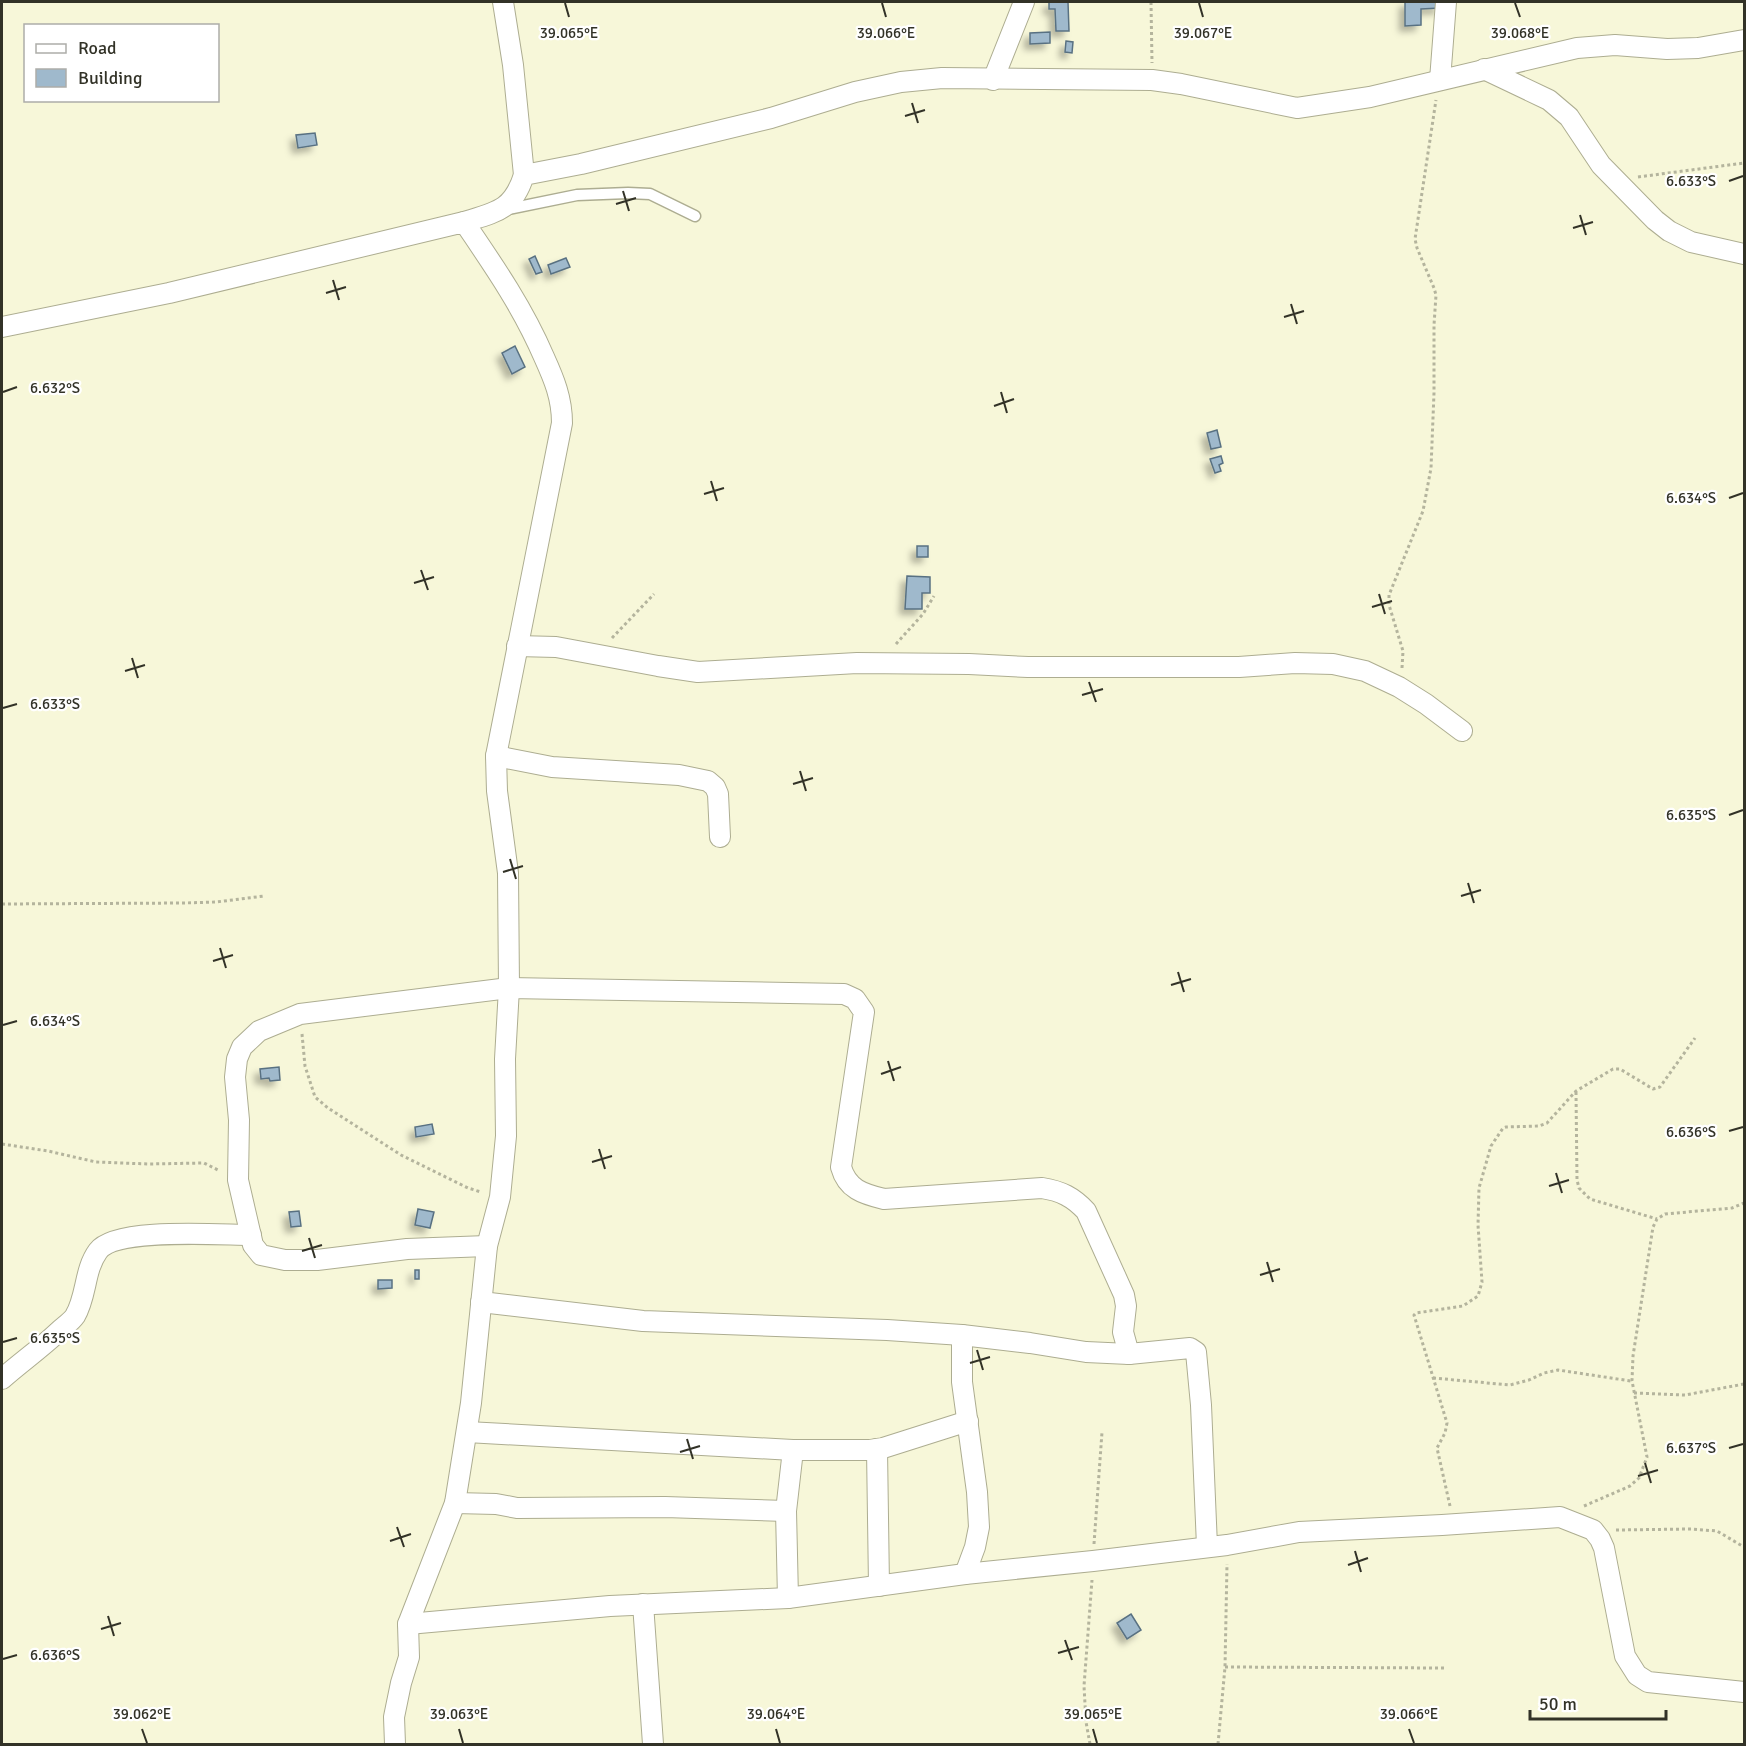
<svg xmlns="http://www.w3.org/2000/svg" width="1746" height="1746" font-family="Signika,sans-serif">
  <defs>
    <filter id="shadow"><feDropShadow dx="-5.5" dy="5.5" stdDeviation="3" flood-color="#0004"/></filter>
  </defs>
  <rect width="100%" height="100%" fill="#f7f7d9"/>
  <g fill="#9fb9cc" stroke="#597182" stroke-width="1.5" filter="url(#shadow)">
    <path d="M 1049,2 L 1068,2 L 1069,31 L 1056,31 L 1055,9 L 1049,9 Z"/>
    <path d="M 1405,2 L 1440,2 L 1441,8 L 1421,9 L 1421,25 L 1405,26 Z"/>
    <path d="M 1050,32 L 1050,43 L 1030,44 L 1030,33 Z"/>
    <path d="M 1066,41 L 1073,42 L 1072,53 L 1065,52 Z"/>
    <path d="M 315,133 L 317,145 L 298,148 L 296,135 Z"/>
    <path d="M 535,256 L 542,272 L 536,274 L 529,259 Z"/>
    <path d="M 566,258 L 570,267 L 551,274 L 548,265 Z"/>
    <path d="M 515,346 L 525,367 L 512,374 L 502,353 Z"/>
    <path d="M 1217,430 L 1221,447 L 1211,449 L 1207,433 Z"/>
    <path d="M 1221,456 L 1223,463 L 1219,465 L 1221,471 L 1215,473 L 1210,459 Z"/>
    <rect x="917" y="546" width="11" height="11"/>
    <path d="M 907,576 L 930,577 L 930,593 L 922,593 L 922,609 L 905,609 Z"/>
    <path d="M 279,1067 L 280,1080 L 270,1081 L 269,1078 L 261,1079 L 260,1069 Z"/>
    <path d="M 432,1124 L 434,1134 L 416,1137 L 415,1127 Z"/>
    <path d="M 418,1209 L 434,1212 L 430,1228 L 415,1225 Z"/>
    <path d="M 299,1211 L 301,1226 L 291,1227 L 289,1212 Z"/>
    <rect x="415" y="1270" width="4" height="9"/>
    <path d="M 378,1280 L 392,1280 L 392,1288 L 378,1289 Z"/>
    <path d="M 1131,1614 L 1141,1630 L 1127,1639 L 1117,1623 Z"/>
  </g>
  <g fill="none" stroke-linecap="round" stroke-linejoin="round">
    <defs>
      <path id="service" d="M 504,210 L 577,195 L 628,193 L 650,194 L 695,216"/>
      <g id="minor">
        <path d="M 503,2 L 513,65 L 524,175"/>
        <path d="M 1484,69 L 1549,100 L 1569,117 L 1601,165 L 1655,220 L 1669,231 L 1691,242 L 1744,254"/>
        <path d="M 993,80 L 1024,2"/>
        <path d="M 1440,80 L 1446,2"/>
        <path d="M 464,222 C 497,212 513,210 524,175 L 581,164 L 771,118 L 855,92 L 901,82 L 942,78 L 1152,80 L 1181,84 L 1297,108 L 1370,97 L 1577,48 L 1615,45 L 1667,49 L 1698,48 L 1744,40"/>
        <path d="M 2,327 L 169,293 L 464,222 C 494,266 523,308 544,357 C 554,379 562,398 562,423 L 496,756 L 497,791 L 508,873 L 509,988 L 505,1059 L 506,1136 L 500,1197 L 487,1246 L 471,1403 L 455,1503 L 408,1624 L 409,1657 L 401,1683 L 394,1717 L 395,1744"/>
        <path d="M 517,646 L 556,647 L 658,666 L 698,672 L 857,663 L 969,664 L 1028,667 L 1239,667 L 1295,663 L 1333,664 L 1365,671 L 1399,687 L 1426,704 L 1462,731"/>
        <path d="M 496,756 L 552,767 L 679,775 L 708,781 L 715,787 L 718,794 L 720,837"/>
        <path d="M 487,1246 L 407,1249 L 317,1260 L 285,1260 L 261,1255 L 253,1245 L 238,1180 L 239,1120 L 235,1077 L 237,1059 L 242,1047 L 259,1031 L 300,1014 L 509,988 L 844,994 L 855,999 L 864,1012 L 841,1167 C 847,1189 863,1194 884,1199 L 1042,1188 C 1061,1191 1073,1197 1086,1211 L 1124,1295 L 1126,1306 L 1123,1332 L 1129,1354"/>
        <path d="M 481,1302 L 643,1321 L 887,1330 L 962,1335 L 1030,1343 L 1086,1352 L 1129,1354 L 1190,1348 L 1196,1352 L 1201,1405 L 1207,1546"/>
        <path d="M 962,1335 L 962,1382 L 977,1492 L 979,1527 L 975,1547 L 965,1574"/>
        <path d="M 2,1379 C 20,1363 40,1349 58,1332 C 63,1327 71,1322 75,1316 C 87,1296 84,1270 98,1251 C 115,1227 220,1235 251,1235"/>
        <path d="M 467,1432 L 793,1450 L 870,1450 L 883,1448 L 968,1421"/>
        <path d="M 877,1449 L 879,1586"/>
        <path d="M 455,1503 L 496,1504 L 517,1508 L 665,1507 L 786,1511"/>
        <path d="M 788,1598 L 786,1511 L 793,1450"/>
        <path d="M 643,1604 L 653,1744"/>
        <path d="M 408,1624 L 610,1606 L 788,1598 L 965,1574 L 1093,1561 L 1227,1545 L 1299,1532 L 1442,1525 L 1560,1517 L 1593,1530 L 1600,1539 L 1604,1548 L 1625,1656 L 1637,1675 L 1648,1682 L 1744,1692"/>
      </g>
    </defs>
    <use href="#service" stroke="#adad91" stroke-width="13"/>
    <use href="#minor" stroke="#adad91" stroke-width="22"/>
    <g stroke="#b4b49d" stroke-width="3" stroke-dasharray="3 3" stroke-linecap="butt">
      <path d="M 1151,2 L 1152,63"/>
      <path d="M 1638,177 L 1744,163"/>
      <path d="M 612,638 L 654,594"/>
      <path d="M 896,644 L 923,614 L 934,596"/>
      <path d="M 1402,668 L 1403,651 L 1389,605 L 1389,595 L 1423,511 L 1431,468 L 1434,393 L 1434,325 L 1436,295 L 1434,288 L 1417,248 L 1415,239 L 1436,100"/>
      <path d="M 2,904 L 184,903 L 216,902 L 264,896"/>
      <path d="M 302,1034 L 305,1066 L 315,1097 L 328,1108 L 401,1155 L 468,1188 L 481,1192"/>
      <path d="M 1576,1092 L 1577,1180 L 1579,1188 L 1590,1199 L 1657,1219"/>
      <path d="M 2,1144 L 48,1151 L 96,1162 L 148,1164 L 204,1163 L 220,1171"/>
      <path d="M 1433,1378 L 1510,1385 L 1529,1380 L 1544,1373 L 1558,1370 L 1631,1381"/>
      <path d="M 1634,1393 L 1685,1395 L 1744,1384"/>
      <path d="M 1450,1506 L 1437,1448 L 1445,1433 L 1447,1423 L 1414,1315 L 1416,1313 L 1463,1306 L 1478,1296 L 1482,1282 L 1478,1225 L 1479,1188 L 1491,1146 L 1503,1128 L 1506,1127 L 1539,1126 L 1547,1123 L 1576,1091 L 1613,1069 L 1620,1069 L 1653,1089 L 1660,1087 L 1695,1038"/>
      <path d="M 1584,1506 L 1630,1486 L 1639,1478 L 1647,1457 L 1632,1381 L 1633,1356 L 1653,1227 L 1657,1219 L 1665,1214 L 1732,1208 L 1744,1203"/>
      <path d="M 1616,1530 L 1691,1529 L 1717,1531 L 1744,1547"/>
      <path d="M 1094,1544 L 1102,1432"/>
      <path d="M 1225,1667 L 1444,1668"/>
      <path d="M 1090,1744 L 1086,1722 L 1084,1686 L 1092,1580"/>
      <path d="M 1218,1744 L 1225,1667 L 1227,1564"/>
    </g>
    <use href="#service" stroke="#fff" stroke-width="10"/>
    <use href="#minor" stroke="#fff" stroke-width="20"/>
  </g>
  <path fill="none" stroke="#323227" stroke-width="2" d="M 565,3 L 569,17M 882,3 L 886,17M 1199,3 L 1203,17M 1515,3 L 1520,17M 912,103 L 918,123M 905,116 L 925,110M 1729,181 L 1743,176M 623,191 L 629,211M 616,204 L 636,198M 1580,215 L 1586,235M 1573,228 L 1593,222M 333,280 L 339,300M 326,293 L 346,287M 1291,304 L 1297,324M 1284,317 L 1304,311M 3,392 L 17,387M 1001,392 L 1007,413M 994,406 L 1014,399M 711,481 L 717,501M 704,494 L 724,488M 1729,498 L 1743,493M 421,570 L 428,590M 414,583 L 434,577M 1379,594 L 1385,614M 1372,607 L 1392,601M 132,658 L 138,678M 125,671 L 145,665M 1089,682 L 1096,702M 1082,695 L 1103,689M 3,708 L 17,704M 800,771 L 806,791M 793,784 L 813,778M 1729,815 L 1743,810M 510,859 L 516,879M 503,872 L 523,866M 1468,883 L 1474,903M 1461,896 L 1481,890M 220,948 L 226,968M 213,961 L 233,955M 1178,972 L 1184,992M 1171,985 L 1191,979M 3,1025 L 17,1021M 888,1061 L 894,1081M 881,1074 L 901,1067M 1729,1131 L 1743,1127M 599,1149 L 605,1169M 592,1162 L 612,1156M 1556,1173 L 1562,1193M 1549,1186 L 1569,1180M 309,1238 L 315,1258M 302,1251 L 322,1245M 1267,1262 L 1273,1282M 1260,1275 L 1280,1269M 3,1342 L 17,1338M 977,1350 L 983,1370M 970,1363 L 990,1357M 687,1439 L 693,1459M 1729,1448 L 1743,1444M 680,1452 L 700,1446M 1645,1463 L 1651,1483M 1638,1476 L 1658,1470M 397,1527 L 404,1547M 390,1541 L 411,1534M 1355,1551 L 1361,1572M 1348,1565 L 1368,1558M 108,1616 L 114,1636M 101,1629 L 121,1623M 1065,1640 L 1072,1660M 1058,1653 L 1079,1647M 3,1659 L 17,1655M 142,1729 L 147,1743M 459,1729 L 463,1743M 776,1729 L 780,1743M 1093,1729 L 1097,1743M 1409,1729 L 1414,1743"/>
  <g font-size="15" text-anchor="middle" fill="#323227" stroke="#fff" stroke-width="4.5" stroke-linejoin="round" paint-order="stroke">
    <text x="1520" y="38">39.068°E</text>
    <text x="569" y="38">39.065°E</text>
    <text x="886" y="38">39.066°E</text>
    <text x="1203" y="38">39.067°E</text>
    <text x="1691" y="186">6.633°S</text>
    <text x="55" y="393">6.632°S</text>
    <text x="1691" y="503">6.634°S</text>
    <text x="55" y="709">6.633°S</text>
    <text x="1691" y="820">6.635°S</text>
    <text x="55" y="1026">6.634°S</text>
    <text x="1691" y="1137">6.636°S</text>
    <text x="55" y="1343">6.635°S</text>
    <text x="1691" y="1453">6.637°S</text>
    <text x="55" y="1660">6.636°S</text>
    <text x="142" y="1719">39.062°E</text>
    <text x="459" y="1719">39.063°E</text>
    <text x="776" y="1719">39.064°E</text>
    <text x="1093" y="1719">39.065°E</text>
    <text x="1409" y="1719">39.066°E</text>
  </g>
  <rect width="1746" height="1746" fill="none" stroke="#323227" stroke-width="6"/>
  <rect x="24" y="24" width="195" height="78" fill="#ffffff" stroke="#adada9" stroke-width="1.5"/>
  <rect x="36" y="44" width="30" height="9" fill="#ffffff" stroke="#adada9" stroke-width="1.5"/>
  <text x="78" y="54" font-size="18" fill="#323227">Road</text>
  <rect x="36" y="69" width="30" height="18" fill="#9fb9cc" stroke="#adada9" stroke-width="1.5"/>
  <text x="78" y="84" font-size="18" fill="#323227">Building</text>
  <path d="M1530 1710v9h136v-9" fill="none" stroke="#323227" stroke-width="3"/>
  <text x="1539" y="1710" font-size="18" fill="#323227" stroke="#ffffff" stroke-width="4.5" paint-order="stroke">50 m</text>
</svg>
